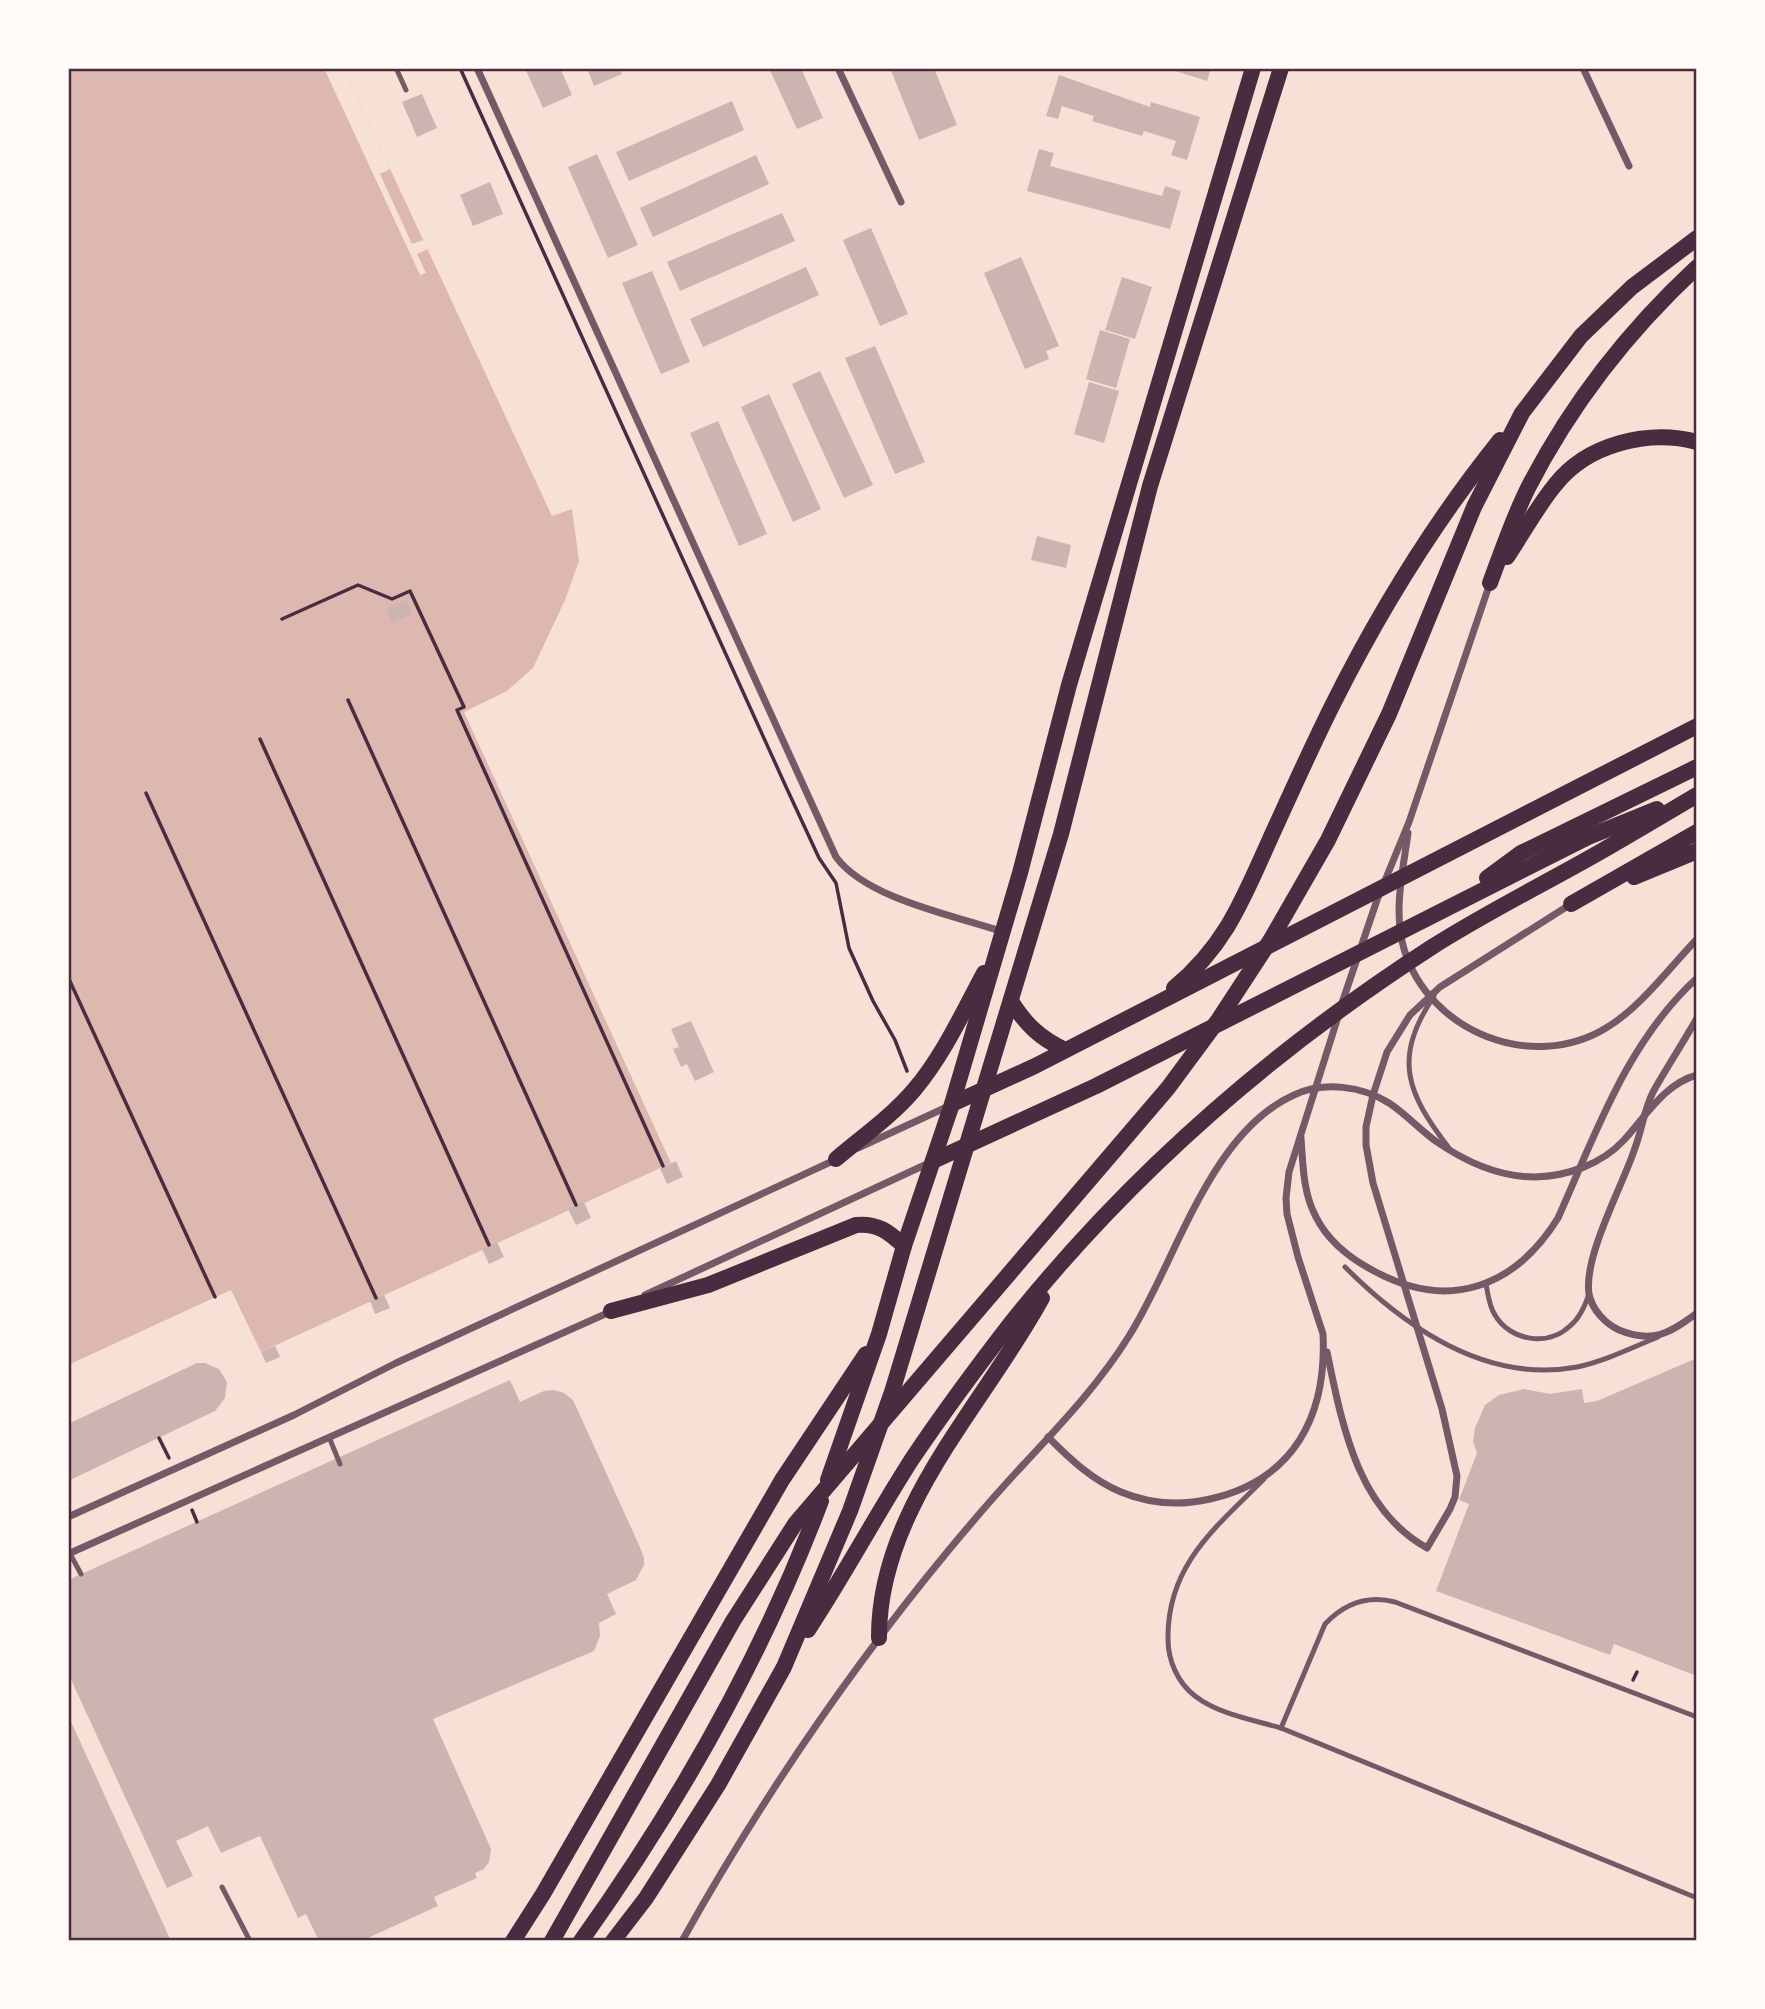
<svg xmlns="http://www.w3.org/2000/svg" width="1765" height="2009" font-family="'Fira Sans',sans-serif">
  <rect width="100%" height="100%" fill="#f7e1d7"/>
  <path fill="#dcb8b0" d="M 68,68 L 343,68 L 552,516 L 572,509 L 579,561 L 565,600 L 533,668 L 507,691 L 464,712 L 671,1163 L 261,1352 L 231,1290 L 68,1365 Z"/>
  <path fill="#f7e1d7" d="M 324,68 L 343,68 L 390,169 L 380,174 L 412,244 L 424,240 L 428,249 L 417,254 L 426,273 L 420,275 Z"/>
  <g fill="#ccb4b1">
    <path d="M 525,68 L 560,68 L 572,95 L 543,108 Z"/>
    <path d="M 587,68 L 620,68 L 622,74 L 594,86 Z"/>
    <path d="M 769,68 L 801,68 L 823,118 L 797,129 Z"/>
    <path d="M 890,68 L 934,68 L 957,125 L 919,140 Z"/>
    <path d="M 1166,68 L 1211,68 L 1207,81 Z"/>
    <path d="M 1059,75 L 1150,107 L 1151,102 L 1200,117 L 1187,160 L 1171,155 L 1176,141 L 1144,131 L 1142,136 L 1092,121 L 1094,116 L 1062,106 L 1058,119 L 1046,116 Z"/>
    <path d="M 422,94 L 437,128 L 417,137 L 402,102 Z"/>
    <path d="M 732,101 L 744,130 L 629,181 L 616,152 Z"/>
    <path d="M 1039,149 L 1054,153 L 1050,166 L 1162,196 L 1165,186 L 1181,191 L 1170,229 L 1027,191 Z"/>
    <path d="M 597,154 L 638,245 L 608,258 L 568,167 Z"/>
    <path d="M 756,155 L 769,184 L 653,237 L 640,208 Z"/>
    <path d="M 490,182 L 503,214 L 473,226 L 460,195 Z"/>
    <path d="M 782,213 L 795,241 L 680,291 L 667,262 Z"/>
    <path d="M 871,228 L 908,314 L 880,326 L 843,240 Z"/>
    <path d="M 1021,257 L 1059,346 L 1046,351 L 1049,359 L 1025,369 L 984,273 Z"/>
    <path d="M 806,267 L 819,295 L 703,347 L 690,319 Z"/>
    <path d="M 652,271 L 690,362 L 661,374 L 622,283 Z"/>
    <path d="M 1122,277 L 1152,287 L 1135,339 L 1105,330 Z"/>
    <path d="M 1100,330 L 1130,339 L 1116,388 L 1086,379 Z"/>
    <path d="M 875,346 L 925,462 L 895,474 L 845,358 Z"/>
    <path d="M 820,371 L 873,485 L 844,498 L 792,384 Z"/>
    <path d="M 1089,382 L 1119,391 L 1104,443 L 1074,434 Z"/>
    <path d="M 769,394 L 821,509 L 793,522 L 741,407 Z"/>
    <path d="M 718,421 L 767,534 L 739,546 L 690,433 Z"/>
    <path d="M 1037,536 L 1071,545 L 1066,568 L 1031,560 Z"/>
    <path d="M 406,600 L 412,614 L 392,623 L 386,608 Z"/>
    <path d="M 691,1021 L 714,1072 L 695,1081 L 687,1064 L 681,1067 L 673,1049 L 679,1047 L 671,1029 Z"/>
    <path d="M 676,1161 L 683,1177 L 667,1184 L 660,1168 Z"/>
    <path d="M 584,1202 L 591,1218 L 576,1225 L 568,1209 Z"/>
    <path d="M 497,1242 L 504,1257 L 489,1264 L 482,1249 Z"/>
    <path d="M 384,1295 L 390,1308 L 375,1314 L 370,1301 Z"/>
    <path d="M 275,1346 L 280,1357 L 266,1363 L 261,1352 Z"/>
    <path d="M 1697,1358 L 1697,1676 L 1614,1644 L 1610,1655 L 1436,1591 L 1469,1504 L 1459,1500 L 1477,1453 L 1473,1441 L 1475,1428 L 1485,1405 L 1499,1395 L 1524,1389 L 1550,1394 L 1582,1389 L 1584,1403 L 1597,1401 Z"/>
    <path d="M 197,1363 L 205,1363 L 219,1369 L 227,1382 L 225,1398 L 215,1411 L 68,1481 L 68,1424 Z"/>
    <path d="M 510,1380 L 520,1402 L 544,1391 L 554,1390 L 564,1393 L 573,1400 L 639,1545 L 644,1558 L 644,1565 L 636,1580 L 607,1594 L 616,1614 L 599,1623 L 600,1636 L 594,1651 L 433,1719 L 491,1849 L 489,1862 L 484,1869 L 475,1873 L 477,1878 L 434,1897 L 438,1906 L 361,1941 L 319,1941 L 306,1914 L 298,1918 L 260,1836 L 221,1853 L 208,1826 L 176,1841 L 193,1876 L 167,1888 L 68,1673 L 68,1580 Z"/>
    <path d="M 68,1715 L 171,1941 L 68,1941 Z"/>
  </g>
  <g fill="none" stroke-linecap="round" stroke-linejoin="round">
    <g stroke="#4a2c40" stroke-width="3.5">
      <path d="M 460,68 L 787,789 L 819,858 L 836,883 L 849,948 L 873,1001 L 895,1040 L 907,1071"/>
      <path d="M 282,619 L 358,585 L 392,599 L 410,591 L 464,707 L 457,710 L 663,1166"/>
      <path d="M 348,700 L 576,1205"/>
      <path d="M 260,739 L 489,1245"/>
      <path d="M 146,793 L 376,1298"/>
      <path d="M 68,977 L 215,1297"/>
      <path d="M 159,1438 L 169,1458"/>
      <path d="M 192,1510 L 197,1522"/>
      <path d="M 1633,1680 L 1637,1672"/>
    </g>
    <g stroke="#755966" stroke-width="5">
      <path d="M 396,68 L 406,90"/>
      <path d="M 1434,996 C 1392,1059 1407,1093 1449,1148"/>
      <path d="M 1345,1267 C 1406,1328 1486,1384 1577,1367 C 1605,1361 1631,1348 1658,1337"/>
      <path d="M 1486,1284 C 1488,1294 1489,1306 1495,1315 C 1510,1341 1548,1347 1570,1326 C 1580,1318 1585,1306 1589,1294"/>
      <path d="M 329,1437 L 340,1464"/>
      <path d="M 1264,1479 C 1216,1527 1167,1565 1168,1639 C 1168,1661 1178,1683 1195,1696 C 1218,1714 1253,1720 1281,1728 L 1697,1898"/>
      <path d="M 68,1550 L 81,1574"/>
      <path d="M 1281,1728 L 1325,1624 C 1344,1604 1368,1595 1395,1602 L 1697,1717"/>
      <path d="M 222,1887 L 250,1941"/>
    </g>
    <g stroke="#755966" stroke-width="7">
      <path d="M 477,68 L 836,857 C 867,899 953,915 1003,932"/>
      <path d="M 838,68 L 901,202"/>
      <path d="M 1583,68 L 1629,166"/>
      <path d="M 1408,833 C 1403,871 1393,911 1404,949 C 1429,1032 1532,1073 1606,1028 C 1640,1008 1670,967 1697,939"/>
      <path d="M 1341,1006 L 1377,900 L 1409,822 L 1490,583"/>
      <path d="M 1697,1018 C 1683,1043 1667,1067 1653,1092 C 1644,1110 1642,1129 1635,1148 C 1623,1185 1583,1257 1589,1294 C 1592,1310 1606,1324 1619,1330 C 1653,1344 1670,1333 1697,1313"/>
      <path d="M 1301,1138 C 1303,1165 1303,1193 1316,1217 C 1328,1241 1351,1259 1374,1271 C 1449,1312 1515,1287 1558,1218 C 1596,1133 1627,1042 1697,978"/>
      <path d="M 858,1148 L 949,1106"/>
      <path d="M 645,1295 L 929,1163"/>
      <path d="M 1327,1352 C 1342,1424 1357,1509 1427,1548 L 1450,1509 L 1455,1497 L 1457,1476 L 1442,1409 L 1373,1183 L 1366,1145 L 1366,1127 L 1373,1095 L 1387,1052 L 1410,1015 L 1440,987 L 1571,904"/>
      <path d="M 1048,1437 C 1070,1459 1092,1480 1121,1492 C 1150,1504 1180,1506 1210,1499 C 1294,1480 1327,1416 1323,1334 L 1298,1257 L 1287,1214 L 1286,1198 L 1289,1172 L 1338,1017"/>
      <path d="M 68,1517 L 294,1415 L 396,1363 L 835,1160"/>
      <path d="M 68,1554 L 612,1311"/>
      <path d="M 682,1941 C 759,1803 848,1672 948,1551 C 972,1522 997,1493 1023,1465 C 1061,1424 1100,1383 1129,1336 C 1176,1262 1209,1133 1294,1095 C 1324,1081 1362,1086 1389,1103 C 1406,1114 1420,1130 1437,1142 C 1466,1162 1499,1177 1535,1177 C 1568,1176 1602,1164 1624,1140 C 1646,1116 1664,1084 1697,1075"/>
    </g>
    <g stroke="#4a2c40" stroke-width="16">
      <path d="M 1507,557 C 1523,533 1537,507 1555,485 C 1587,444 1648,429 1697,442"/>
      <path d="M 1490,583 C 1502,551 1513,518 1528,488 C 1570,406 1629,330 1697,267"/>
      <path d="M 1634,877 L 1697,851"/>
      <path d="M 1487,878 L 1521,853 L 1697,767"/>
      <path d="M 1571,904 L 1697,832"/>
      <path d="M 1174,988 C 1226,945 1243,899 1270,839 C 1291,793 1311,748 1333,704 C 1380,610 1435,521 1500,440"/>
      <path d="M 1011,1001 C 1026,1025 1040,1038 1065,1050"/>
      <path d="M 952,1104 L 1035,1066 L 1697,726"/>
      <path d="M 836,1159 C 862,1137 892,1116 914,1090 C 943,1056 963,1012 984,973"/>
      <path d="M 933,1161 L 1096,1086 L 1588,837 L 1657,809"/>
      <path d="M 611,1311 L 708,1285 L 856,1225 C 878,1223 889,1232 904,1246"/>
      <path d="M 828,1480 L 879,1334 L 904,1246 L 952,1104 L 1020,873 L 1069,685 L 1253,68"/>
      <path d="M 808,1630 C 845,1574 876,1515 912,1459 C 943,1413 977,1367 1011,1323 C 1129,1175 1274,1049 1432,947 C 1487,912 1544,884 1600,852 C 1633,833 1665,814 1697,795"/>
      <path d="M 879,1638 C 878,1509 984,1405 1042,1298"/>
      <path d="M 513,1941 L 543,1894 L 782,1480 L 866,1354"/>
      <path d="M 552,1941 L 733,1621 L 795,1524 L 1168,1088 L 1219,1019 L 1270,941 L 1328,840 L 1389,714 L 1474,507 L 1522,413 L 1581,336 L 1632,287 L 1697,238"/>
      <path d="M 581,1941 C 678,1805 762,1657 821,1501"/>
      <path d="M 613,1941 L 646,1898 L 718,1785 L 784,1667 L 850,1511 L 892,1392 L 1061,834 L 1150,486 L 1281,68"/>
    </g>
  </g>
  <rect width="1765" height="2009" fill="none" stroke="#fffaf5" stroke-width="140"/>
  <rect x="70" y="70" width="1625" height="1869" fill="none" stroke="#4a2c40" stroke-width="2.5"/>
</svg>
